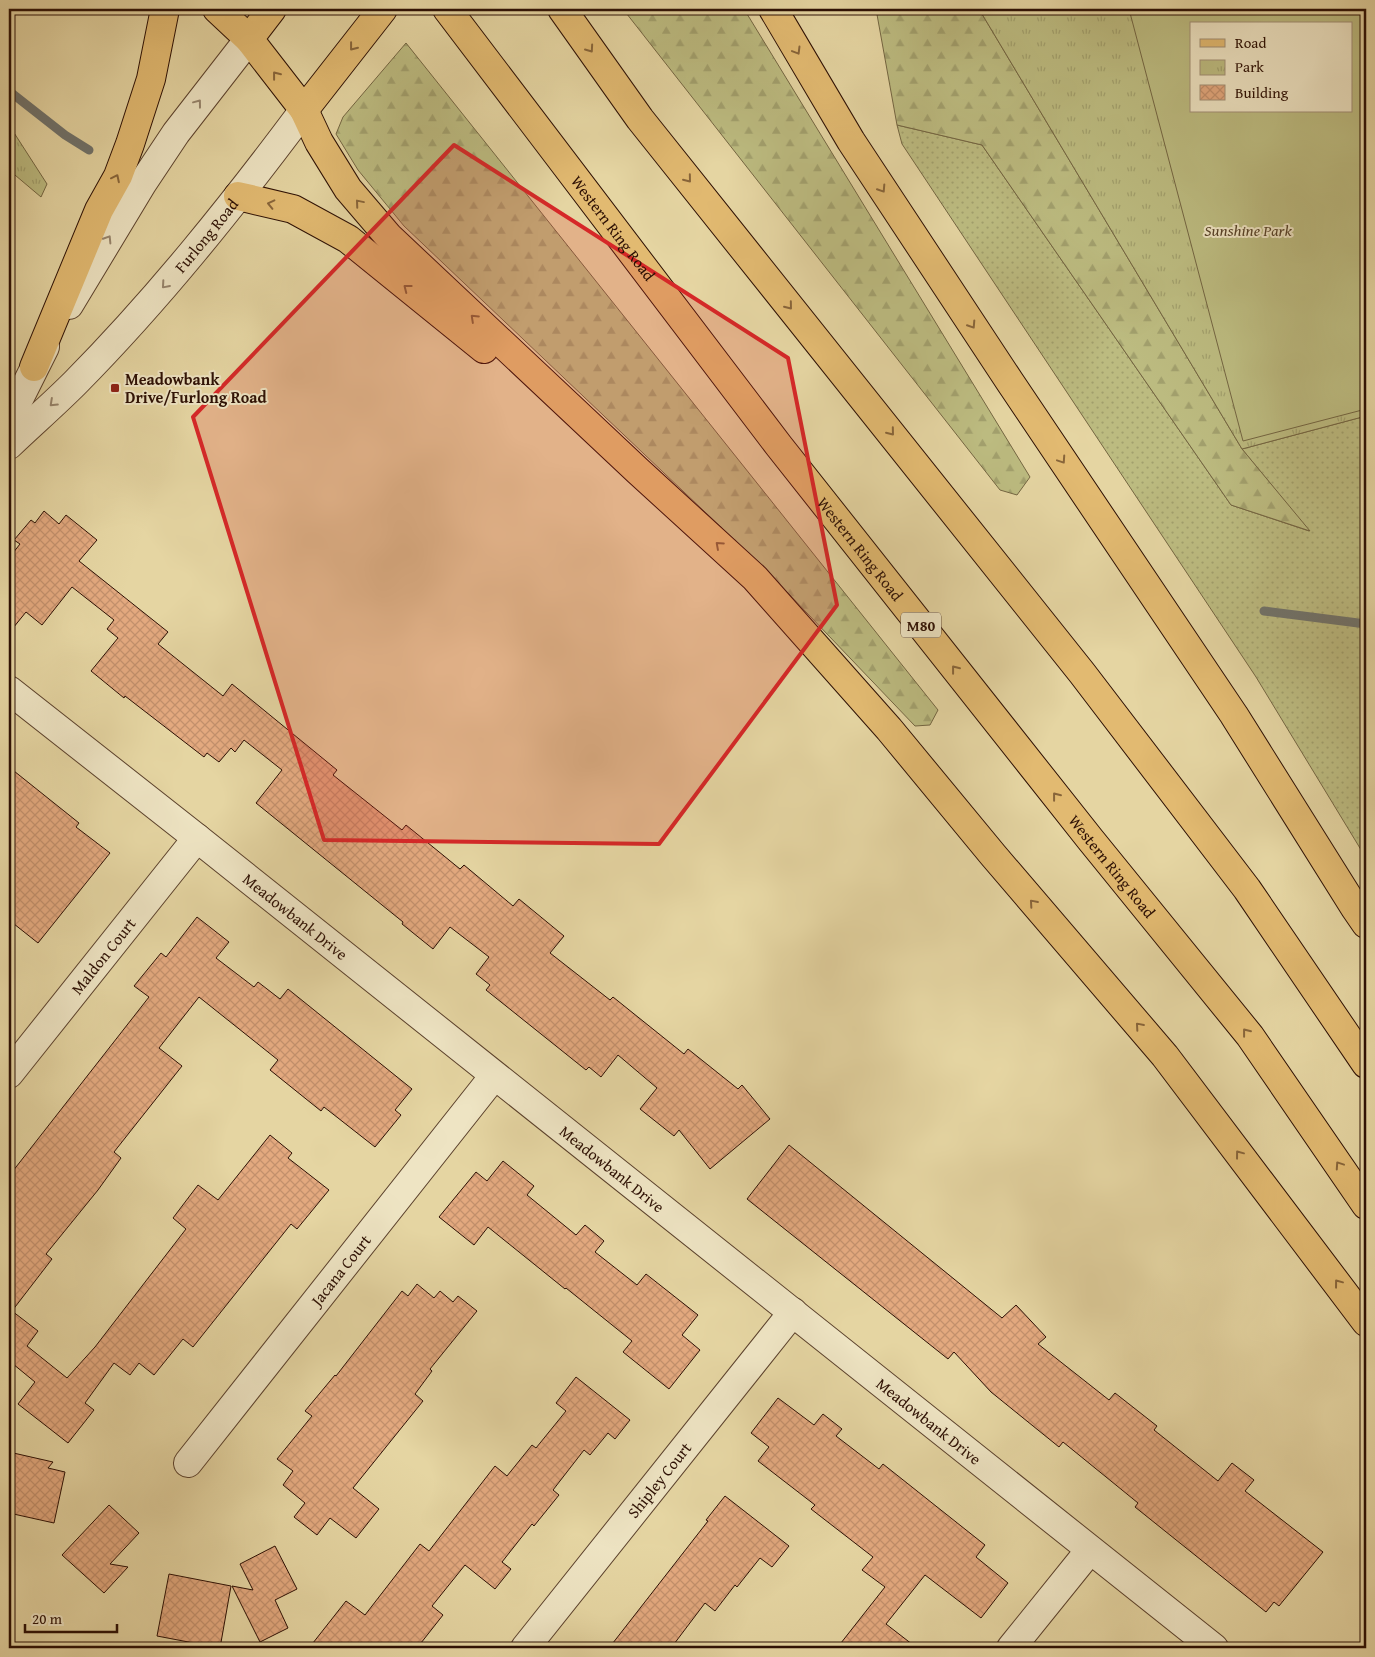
<svg xmlns="http://www.w3.org/2000/svg" width="1375" height="1657" font-family="'Gentium Book Plus',serif">
  <defs>
    <pattern id="grass-dots" width="8" height="8" patternUnits="userSpaceOnUse" patternTransform="scale(1.25)"><rect width="8" height="8" fill="#bcbb80"/><path d="M2 2h.1M6 6h.1" fill="none" stroke="#a2a06d" stroke-width="1.8" stroke-linecap="round"/></pattern>
    <pattern id="forest-firs" width="22" height="20" patternUnits="userSpaceOnUse" patternTransform="scale(1.25)"><rect width="22" height="20" fill="#bcbb80"/><path d="M5 1l3.5 6h-7zM16 11l3.5 6h-7z" fill="#a2a06d"/></pattern>
    <pattern id="park-tufts" width="24" height="20" patternUnits="userSpaceOnUse" patternTransform="scale(1.25)"><rect width="24" height="20" fill="#bcbb80"/><path d="M3 7l-1-3M5 7V3M7 7l1-3M15 17l-1-3M17 17v-4M19 17l1-3" fill="none" stroke="#a2a06d"/></pattern>
    <pattern id="building-cross-hatch" width="8" height="8" patternUnits="userSpaceOnUse" patternTransform="scale(1.25)"><rect width="8" height="8" fill="#e3a97f"/><path d="M0 0l8 8M0 8l8-8" fill="none" stroke="#c3906c"/></pattern>
  </defs>
  <rect width="100%" height="100%" fill="#e5d5a2"/>
  <filter id="stains"><feTurbulence type="fractalNoise" baseFrequency=".004" numOctaves="4"/><feColorMatrix values="0 0 0 0 .2 0 0 0 0 .09 0 0 0 0 .02 0 0 0 .5 -.17"/></filter>
  <radialGradient id="worn" r=".72"><stop offset=".6" stop-color="#630" stop-opacity="0"/><stop offset="1" stop-color="#630" stop-opacity=".3"/></radialGradient>
  <path fill="url(#grass-dots)" stroke="#746642" d="M 897,125 L 982,145 L 1231,505 L 1309,531 L 1242,449 L 1366,416 L 1366,858 L 1256,677 L 902,144 Z"/>
  <g fill="url(#forest-firs)" stroke="#746642">
    <path d="M 623,9 L 744,9 L 1030,477 L 1017,495 L 1000,490 Z"/>
    <path d="M 876,9 L 979,9 L 1242,449 L 1310,531 L 1231,505 L 982,145 L 897,125 Z"/>
    <path d="M 406,43 L 938,710 L 930,725 L 915,726 L 764,568 L 404,226 L 358,170 L 336,134 L 343,117 Z"/>
  </g>
  <g fill="url(#park-tufts)" stroke="#746642" fill-rule="evenodd">
    <path d="M 979,9 L 1366,9 L 1366,416 L 1242,449 ZM 1191,24 L 1351,24 L 1351,111 L 1191,111 Z"/>
    <path d="M 9,125 L 47,184 L 41,197 L 9,170 Z"/>
  </g>
  <path fill="#bcbb80" stroke="#746642" fill-rule="evenodd" d="M 1129,9 L 1366,9 L 1366,409 L 1243,441 ZM 1191,24 L 1351,24 L 1351,111 L 1191,111 Z"/>
  <g fill="none" stroke-linecap="round" stroke-linejoin="round">
    <g stroke="#70736c" stroke-width="9">
      <path d="M 9,91 L 65,135 L 89,150"/>
      <path d="M 1264,611 L 1366,624"/>
    </g>
  </g>
  <g fill="url(#building-cross-hatch)" stroke="#2d1004">
    <path d="M 44,511 L 59,524 L 66,515 L 97,540 L 79,561 L 168,632 L 158,644 L 223,696 L 232,684 L 337,770 L 333,775 L 402,830 L 406,825 L 460,869 L 464,865 L 513,906 L 519,899 L 564,936 L 550,953 L 610,1000 L 613,997 L 684,1054 L 688,1049 L 738,1089 L 742,1085 L 770,1119 L 710,1169 L 679,1130 L 674,1136 L 640,1109 L 657,1088 L 618,1055 L 601,1077 L 589,1067 L 586,1070 L 486,990 L 490,985 L 476,974 L 489,957 L 450,927 L 433,949 L 402,924 L 403,922 L 256,803 L 282,770 L 244,740 L 235,752 L 231,748 L 219,762 L 207,753 L 204,757 L 125,696 L 124,698 L 91,671 L 118,638 L 107,629 L 114,620 L 72,587 L 42,625 L 26,612 L 9,633 L 9,558 L 20,544 L 14,540 L 31,520 L 35,523 Z"/>
    <path d="M 9,767 L 79,823 L 76,827 L 110,853 L 38,943 L 9,920 Z"/>
    <path d="M 197,917 L 229,942 L 216,958 L 254,987 L 258,982 L 280,999 L 288,989 L 412,1089 L 395,1110 L 401,1115 L 375,1147 L 324,1107 L 321,1111 L 270,1070 L 278,1060 L 199,997 L 159,1048 L 182,1066 L 114,1152 L 121,1158 L 98,1190 L 46,1254 L 52,1259 L 12,1311 L 38,1331 L 27,1346 L 67,1378 L 95,1347 L 186,1229 L 173,1218 L 198,1185 L 218,1200 L 270,1135 L 292,1153 L 288,1158 L 329,1190 L 297,1229 L 291,1224 L 193,1347 L 183,1339 L 154,1375 L 139,1363 L 130,1375 L 114,1363 L 85,1403 L 94,1410 L 68,1443 L 18,1404 L 35,1382 L 13,1364 L 9,1369 L 9,1176 L 149,997 L 134,986 L 161,953 L 166,957 Z"/>
    <path d="M 789,1145 L 1002,1318 L 1016,1305 L 1046,1337 L 1038,1344 L 1109,1400 L 1115,1393 L 1157,1426 L 1154,1430 L 1218,1481 L 1232,1463 L 1254,1480 L 1245,1491 L 1323,1552 L 1279,1606 L 1274,1602 L 1266,1612 L 1135,1507 L 1138,1503 L 1063,1442 L 1059,1447 L 991,1392 L 954,1352 L 948,1359 L 747,1199 Z"/>
    <path d="M 503,1161 L 534,1186 L 527,1195 L 576,1235 L 585,1225 L 604,1241 L 595,1252 L 637,1285 L 646,1274 L 698,1315 L 682,1335 L 700,1350 L 669,1389 L 623,1352 L 632,1341 L 566,1288 L 565,1289 L 488,1227 L 474,1245 L 439,1217 L 476,1172 L 487,1181 Z"/>
    <path d="M 417,1284 L 434,1298 L 440,1291 L 453,1302 L 458,1296 L 477,1311 L 430,1369 L 432,1371 L 415,1394 L 423,1401 L 353,1488 L 379,1509 L 356,1538 L 330,1518 L 317,1535 L 294,1517 L 305,1503 L 283,1485 L 293,1471 L 277,1459 L 312,1416 L 305,1411 L 335,1375 L 336,1376 L 402,1291 L 408,1296 Z"/>
    <path d="M 576,1377 L 630,1420 L 615,1439 L 608,1433 L 590,1455 L 584,1450 L 553,1490 L 559,1495 L 534,1526 L 532,1524 L 502,1562 L 511,1569 L 495,1589 L 465,1565 L 432,1606 L 443,1615 L 417,1648 L 309,1648 L 346,1601 L 365,1615 L 420,1544 L 429,1551 L 495,1466 L 507,1476 L 532,1445 L 536,1448 L 566,1411 L 556,1403 Z"/>
    <path d="M 778,1398 L 814,1425 L 823,1414 L 842,1429 L 836,1436 L 879,1469 L 883,1464 L 985,1545 L 976,1557 L 1008,1583 L 981,1618 L 925,1575 L 886,1624 L 917,1648 L 837,1648 L 885,1587 L 862,1570 L 873,1557 L 811,1509 L 815,1505 L 758,1461 L 769,1447 L 751,1433 Z"/>
    <path d="M 9,1452 L 53,1462 L 48,1468 L 65,1472 L 54,1523 L 9,1513 Z"/>
    <path d="M 725,1496 L 789,1546 L 772,1567 L 760,1558 L 737,1587 L 735,1585 L 715,1611 L 705,1603 L 671,1648 L 609,1648 L 708,1521 L 706,1520 Z"/>
    <path d="M 109,1505 L 139,1533 L 110,1564 L 128,1567 L 104,1593 L 62,1555 Z"/>
    <path d="M 275,1546 L 297,1589 L 275,1600 L 288,1628 L 260,1642 L 232,1586 L 253,1590 L 240,1564 Z"/>
    <path d="M 169,1574 L 231,1586 L 220,1648 L 157,1636 Z"/>
  </g>
  <g fill="none" stroke-linecap="round" stroke-linejoin="round">
    <defs>
      <g id="minor">
        <path d="M 69,305 L 142,184 L 176,133 L 249,39"/>
        <path d="M 9,419 L 45,347"/>
        <path id="s1" d="M 9,445 C 31,424 54,404 75,383 C 159,298 233,205 304,110"/>
        <path id="s2" d="M 9,690 L 197,838 L 1214,1648"/>
        <path id="s3" d="M 9,1074 L 197,838"/>
        <path id="s4" d="M 188,1463 L 494,1076"/>
        <path id="s5" d="M 525,1648 L 793,1312"/>
        <path d="M 1011,1648 L 1090,1550"/>
      </g>
      <path id="major" d="M 272,9 L 249,39 L 304,110 L 383,9"/>
      <g id="highway">
        <path d="M 217,9 L 249,39"/>
        <path id="s6" d="M 447,9 L 779,446 L 1090,839 L 1250,1036 L 1366,1205"/>
        <path d="M 562,9 L 640,119 L 1082,673 L 1247,889 L 1366,1064"/>
        <path d="M 773,9 L 851,141 L 1010,382 L 1234,715 L 1355,908 L 1366,924"/>
        <path d="M 304,110 L 319,142 L 348,189 L 389,237 L 638,471 L 755,578 L 889,729 L 993,855 L 1165,1056 L 1366,1322"/>
        <path d="M 238,196 L 293,209 L 348,239 L 484,349"/>
        <path d="M 34,367 L 99,210 L 118,176 L 130,144 L 151,79 L 165,9"/>
      </g>
    </defs>
    <use href="#minor" stroke="#5b412c" stroke-width="30"/>
    <use href="#major" stroke="#2d1004" stroke-width="30"/>
    <use href="#highway" stroke="#2d1004" stroke-width="30"/>
    <use href="#minor" stroke="#eee4c3" stroke-width="28"/>
    <use href="#major" stroke="#e2ba71" stroke-width="28"/>
    <use href="#highway" stroke="#e2ba71" stroke-width="28"/>
  </g>
  <defs><path id="oneway-chevron" d="M-2-3.5L2.5 0L-2 3.5" fill="none" stroke-width="1.6" stroke-linecap="round" stroke-linejoin="round" transform="scale(1.25)"/></defs>
  <g stroke="#88653a">
    <use href="#oneway-chevron" transform="translate(353 47) rotate(128)"/>
    <use href="#oneway-chevron" transform="translate(590 49) rotate(55)"/>
    <use href="#oneway-chevron" transform="translate(797 51) rotate(59)"/>
    <use href="#oneway-chevron" transform="translate(276 75) rotate(-128)"/>
    <use href="#oneway-chevron" transform="translate(116 178) rotate(-64)"/>
    <use href="#oneway-chevron" transform="translate(688 179) rotate(51)"/>
    <use href="#oneway-chevron" transform="translate(882 189) rotate(57)"/>
    <use href="#oneway-chevron" transform="translate(359 203) rotate(-130)"/>
    <use href="#oneway-chevron" transform="translate(271 204) rotate(-167)"/>
    <use href="#oneway-chevron" transform="translate(407 288) rotate(-142)"/>
    <use href="#oneway-chevron" transform="translate(789 306) rotate(51)"/>
    <use href="#oneway-chevron" transform="translate(474 318) rotate(-137)"/>
    <use href="#oneway-chevron" transform="translate(972 325) rotate(57)"/>
    <use href="#oneway-chevron" transform="translate(891 432) rotate(51)"/>
    <use href="#oneway-chevron" transform="translate(1062 460) rotate(56)"/>
    <use href="#oneway-chevron" transform="translate(719 545) rotate(-138)"/>
    <use href="#oneway-chevron" transform="translate(955 669) rotate(-128)"/>
    <use href="#oneway-chevron" transform="translate(1056 796) rotate(-128)"/>
    <use href="#oneway-chevron" transform="translate(1033 903) rotate(-131)"/>
    <use href="#oneway-chevron" transform="translate(1139 1026) rotate(-131)"/>
    <use href="#oneway-chevron" transform="translate(1246 1032) rotate(-128)"/>
    <use href="#oneway-chevron" transform="translate(1239 1154) rotate(-127)"/>
    <use href="#oneway-chevron" transform="translate(1339 1165) rotate(-124)"/>
    <use href="#oneway-chevron" transform="translate(1338 1283) rotate(-127)"/>
  </g>
  <g stroke="#97856d">
    <use href="#oneway-chevron" transform="translate(198 103) rotate(-53)"/>
    <use href="#oneway-chevron" transform="translate(108 239) rotate(-58)"/>
    <use href="#oneway-chevron" transform="translate(165 285) rotate(131)"/>
    <use href="#oneway-chevron" transform="translate(53 403) rotate(137)"/>
  </g>
  <path fill="#d62828" fill-opacity="0.2" stroke="#d62828" stroke-width="4" stroke-linejoin="round" d="M 454,145 L 788,358 L 837,605 L 659,844 L 324,840 L 193,417 Z"/>
  <rect fill="#8f2418" stroke="#eee4c3" stroke-width="2" x="110" y="383" width="10" height="10" rx="2.5"/>
  <g text-anchor="middle" dominant-baseline="central" stroke-width="4" stroke-linejoin="round" paint-order="stroke">
    <rect fill="#eee4c3" stroke="#67503d" stroke-width="1" x="901" y="612.5" width="40" height="25" rx="4"/>
    <g font-size="15" font-weight="bold" fill="#2d1004">
      <text x="921" y="625">M80</text>
    </g>
    <g font-size="16" fill="#2d1004" stroke="#eee4c3">
      <text stroke="none"><textPath href="#s6" startOffset="275">Western Ring Road</textPath></text>
      <text stroke="none"><textPath href="#s1" startOffset="288">Furlong Road</textPath></text>
      <text stroke="none"><textPath href="#s6" startOffset="680">Western Ring Road</textPath></text>
      <text stroke="none"><textPath href="#s6" startOffset="1085">Western Ring Road</textPath></text>
      <text stroke="none"><textPath href="#s2" startOffset="365">Meadowbank Drive</textPath></text>
      <text stroke="none"><textPath href="#s3" startOffset="151">Maldon Court</textPath></text>
      <text stroke="none"><textPath href="#s2" startOffset="770">Meadowbank Drive</textPath></text>
      <text stroke="none"><textPath href="#s4" startOffset="246">Jacana Court</textPath></text>
      <text stroke="none"><textPath href="#s2" startOffset="1175">Meadowbank Drive</textPath></text>
      <text stroke="none"><textPath href="#s5" startOffset="215">Shipley Court</textPath></text>
    </g>
    <g font-size="16" font-style="italic" fill="#584329" stroke="#eee4c3">
      <text x="1248" y="230">Sunshine Park</text>
    </g>
    <g font-size="16" font-weight="bold" fill="#2d1004" stroke="#eee4c3" text-anchor="start">
      <text x="125" y="379">Meadowbank<tspan x="125" dy="18">Drive/Furlong Road</tspan></text>
    </g>
  </g>
  <rect width="1375" height="1657" fill="none" stroke="#e5d5a2" stroke-width="30"/>
  <rect x="10" y="10" width="1355" height="1637" fill="none" stroke="#2d1004" stroke-width="2.5"/>
  <rect x="15" y="15" width="1345" height="1627" fill="none" stroke="#2d1004"/>
  <rect x="1190" y="22" width="162" height="90" fill="#eee4c3" stroke="#a18f77"/>
  <rect x="1200" y="39" width="25" height="8" fill="#e2ba71" stroke="#a18f77"/>
  <text x="1235" y="48" font-size="15" fill="#2d1004">Road</text>
  <rect x="1200" y="60" width="25" height="15" fill="url(#park-tufts)" stroke="#a18f77"/>
  <text x="1235" y="72" font-size="15" fill="#2d1004">Park</text>
  <rect x="1200" y="85" width="25" height="15" fill="url(#building-cross-hatch)" stroke="#a18f77"/>
  <text x="1235" y="98" font-size="15" fill="#2d1004">Building</text>
  <path d="M25 1624v8h92v-8" fill="none" stroke="#2d1004" stroke-width="2.5"/>
  <text x="32" y="1624" font-size="15" fill="#2d1004" stroke="#eee4c3" stroke-width="4" paint-order="stroke">20 m</text>
  <rect width="100%" height="100%" filter="url(#stains)"/>
  <rect width="100%" height="100%" fill="url(#worn)"/>
</svg>
